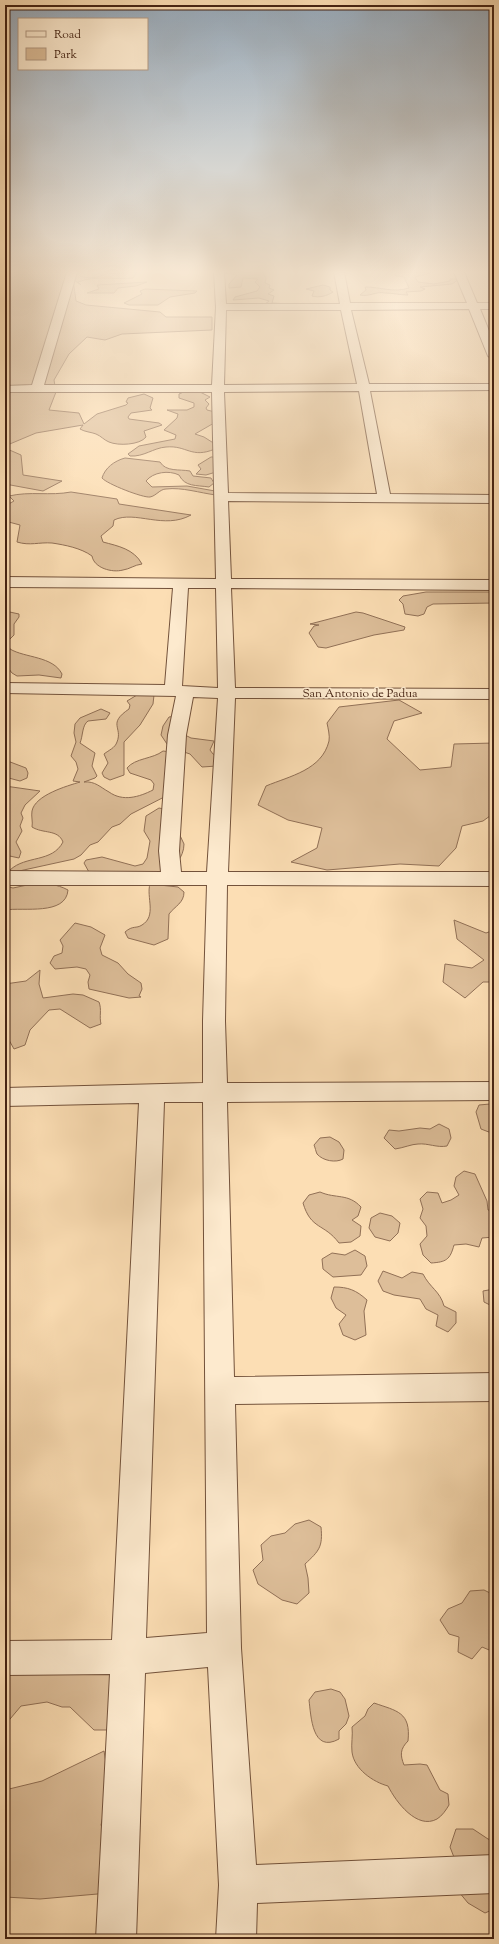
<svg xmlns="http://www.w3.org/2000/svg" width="499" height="1944" font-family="'Sorts Mill Goudy',serif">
  <rect width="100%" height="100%" fill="#fcdeb4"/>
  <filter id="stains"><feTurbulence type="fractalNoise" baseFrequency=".005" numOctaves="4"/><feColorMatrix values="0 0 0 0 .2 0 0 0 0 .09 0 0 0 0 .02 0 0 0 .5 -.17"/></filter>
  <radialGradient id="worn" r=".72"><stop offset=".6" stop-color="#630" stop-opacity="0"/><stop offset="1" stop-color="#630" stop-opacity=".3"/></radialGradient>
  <g fill="#ddbe99" stroke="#917056">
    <path d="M 5,272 L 82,272 L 80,276 C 88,279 98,278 105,274 L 137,272 L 133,278 C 114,280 96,275 78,282 L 81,285 L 73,279 L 76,301 L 86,305 L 160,312 L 166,317 L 212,317 L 212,330 L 122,334 L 105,340 L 87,337 L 69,354 L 54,380 L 56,392 L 49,410 L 79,413 L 84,424 L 97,414 L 126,405 L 128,403 L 126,402 L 128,398 L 144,394 L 153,398 L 150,408 L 152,410 L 131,413 L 128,417 L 129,419 L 159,423 L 162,425 L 144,431 L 146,437 C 140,445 118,446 109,442 C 104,440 101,436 96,434 C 91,432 85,432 80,429 L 83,425 L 36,433 L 5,446 Z"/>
    <path d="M 262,272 L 266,278 L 265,283 L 270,285 L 269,288 L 274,290 L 268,294 L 274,296 L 272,303 L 291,304 L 264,305 L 269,301 L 259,298 L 233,300 L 235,297 L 257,291 L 260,287 L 255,282 L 258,279 L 243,278 L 241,287 L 229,288 L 229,284 L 237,275 L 224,273 Z"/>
    <path d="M 422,272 L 434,272 L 415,277 L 418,282 L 434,284 L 450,281 L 450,279 L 459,279 L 452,284 L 420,287 L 425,289 L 421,291 L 406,292 L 408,295 C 400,295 393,293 385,293 C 376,291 370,297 360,295 L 366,290 L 365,287 C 381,287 393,293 409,288 L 404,277 L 396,276 L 394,273 Z"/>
    <path d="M 147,282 L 136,286 L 118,288 L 114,293 L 87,293 L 99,289 L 97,285 Z"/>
    <path d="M 323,285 L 330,287 L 330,290 L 333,292 C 327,296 319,298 312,296 L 314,291 L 306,289 Z"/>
    <path d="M 145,289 L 197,291 L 195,293 L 170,297 L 158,305 L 129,305 L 124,303 L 142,294 L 140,291 Z"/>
    <path d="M 186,391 L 198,391 L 210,397 L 205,400 L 209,404 L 206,408 L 207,410 L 215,412 L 214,423 L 195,434 L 204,437 L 215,444 L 215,449 C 191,459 187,445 166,447 C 153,448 144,457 130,456 L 128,454 L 139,446 L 175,439 L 176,435 L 164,430 L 177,418 L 178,414 L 167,410 L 187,410 L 194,407 L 194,403 L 179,398 L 179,394 Z"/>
    <path d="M 5,448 L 21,455 L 23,475 L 62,481 L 43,491 L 5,484 Z"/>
    <path d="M 211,457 L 215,457 L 216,472 L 206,475 L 196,474 L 201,469 L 198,465 Z"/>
    <path d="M 125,458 L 160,462 C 166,472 179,469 190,471 L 193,476 L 211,478 L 214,483 L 209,487 C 196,485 185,487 179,475 C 169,470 153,472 146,481 L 152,487 L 187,486 L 215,491 L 216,495 C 200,493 182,487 166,489 C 160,489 156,496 150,497 C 143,498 107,484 102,478 C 105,468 114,461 125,458 Z"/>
    <path d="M 71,492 L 117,499 L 119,504 L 191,515 C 164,530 135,510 114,520 L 113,526 L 101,536 L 103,542 C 118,546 134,549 142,564 C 134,565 130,569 123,570 C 112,573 94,568 92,556 C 81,548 65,545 52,543 C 39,542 30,546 17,542 L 20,525 L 5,521 L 5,506 L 14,501 L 9,496 C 30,491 50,496 71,492 Z"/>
    <path d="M 426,592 L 494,592 L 494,603 L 433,604 L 427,607 L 424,614 L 418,616 L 405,614 L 403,604 L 399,600 L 403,596 Z"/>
    <path d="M 5,611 L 19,614 L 19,617 L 14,624 L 14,635 L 7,642 L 10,649 C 25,658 53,656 62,674 L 61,678 L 39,675 L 17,676 L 12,673 L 5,664 Z"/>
    <path d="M 356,612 L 363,613 L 405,627 L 404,630 L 374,635 L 326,648 L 318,647 L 309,633 L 314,626 L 319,625 L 310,624 Z"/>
    <path d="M 137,695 L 154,695 L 153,704 L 140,725 L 124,742 L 124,775 L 110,780 L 104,777 L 102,773 L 108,763 L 104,754 C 109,750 115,748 117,742 C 123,727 107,724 129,709 L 130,705 L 127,701 Z"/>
    <path d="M 399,700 L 422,713 L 394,721 L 387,739 L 420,770 L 451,767 L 454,744 L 494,743 L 494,813 L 483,821 L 462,826 L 456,848 L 439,866 L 400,864 L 327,870 L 291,862 L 317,848 L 322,828 L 288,820 L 258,805 L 266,786 C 290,776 322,770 329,741 C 330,736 328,728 327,723 L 339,707 Z"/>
    <path d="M 101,709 L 110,713 L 106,719 L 88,721 C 82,725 83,736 80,743 L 95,753 L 92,766 L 97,776 L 95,778 L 84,782 C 95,781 100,787 109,792 C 123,802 139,797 153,790 L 154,784 L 151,780 L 130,773 L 127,768 C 135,758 153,759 163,751 L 171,752 L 172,793 L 131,814 L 120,824 L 112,827 L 98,842 L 90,845 L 81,855 L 74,859 L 10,873 L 10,870 C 26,855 52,863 63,842 C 58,829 43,834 32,827 C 33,822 31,816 32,811 C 35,795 67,786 80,782 L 73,781 L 78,769 L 76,762 L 71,756 L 76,742 L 74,733 L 75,724 L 80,718 Z"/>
    <path d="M 176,716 L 185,735 L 191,738 L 214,741 L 210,750 L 213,754 L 219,757 L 217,766 L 202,767 L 190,754 L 169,747 L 161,735 L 163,726 L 169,717 Z"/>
    <path d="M 5,760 L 26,768 L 28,773 L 27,778 L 20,781 L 5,777 Z"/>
    <path d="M 5,786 L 40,791 L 25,805 L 21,813 L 23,818 L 20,826 L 22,831 L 16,842 L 21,852 L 19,858 L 5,855 Z"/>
    <path d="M 159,808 L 168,810 L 184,844 C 184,857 174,869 161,874 C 154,877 102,874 90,874 L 84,863 L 86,860 L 102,857 L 135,866 L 143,864 L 147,858 L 150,841 L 144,831 L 146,816 Z"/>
    <path d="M 32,884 C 45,883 57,884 68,890 C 66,916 23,907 5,910 L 5,886 L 13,888 Z"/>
    <path d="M 150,884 L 178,887 L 184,892 C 184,903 175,906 169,914 L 168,939 L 154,945 L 128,938 L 125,932 C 133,925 136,929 142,925 C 157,916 146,897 150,884 Z"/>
    <path d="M 454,920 L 486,933 L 494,930 L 494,982 L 483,982 L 465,998 L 443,982 L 445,964 L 472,968 L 484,960 L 457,939 Z"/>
    <path d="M 75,923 L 91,927 L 105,935 L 100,948 L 102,955 L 118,963 L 128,974 L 141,983 L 142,989 L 139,996 L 141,997 L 129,998 L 89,989 L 88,982 L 90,975 L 86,969 L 77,967 L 55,969 L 50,963 L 54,956 L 62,953 L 63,946 L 60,940 Z"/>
    <path d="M 40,970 L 39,984 L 43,998 L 73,994 L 83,995 L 99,1002 C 102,1010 99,1016 101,1024 L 90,1028 L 60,1009 L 49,1010 L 30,1030 L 25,1045 L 14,1049 L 5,1033 L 5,984 L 26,981 Z"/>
    <path d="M 490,1104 L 494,1105 L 494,1134 L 481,1129 L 476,1112 L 479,1105 Z"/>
    <path d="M 439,1124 L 449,1129 L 451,1138 L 447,1146 C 437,1148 428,1143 418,1144 C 412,1144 403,1148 395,1149 L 384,1138 L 389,1130 L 399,1131 L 420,1128 L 430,1129 Z"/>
    <path d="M 330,1137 L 339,1142 L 344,1150 L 343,1159 C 336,1163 323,1161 317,1154 C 316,1152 315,1147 314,1145 L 320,1138 Z"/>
    <path d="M 464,1171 L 475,1174 L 487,1201 L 488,1210 L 494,1211 L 494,1237 L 482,1238 L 479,1247 L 466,1244 L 454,1245 C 450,1260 446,1262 431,1263 L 423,1255 L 420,1244 L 427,1236 L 426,1226 L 420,1218 L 423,1209 L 420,1199 L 427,1192 L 438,1193 L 442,1203 L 451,1200 L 459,1195 L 454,1186 L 456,1177 Z"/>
    <path d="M 320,1192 C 336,1199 348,1193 361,1207 L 358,1216 L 352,1220 L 361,1226 L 360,1236 L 351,1242 L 339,1243 C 324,1223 311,1230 303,1203 L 309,1195 Z"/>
    <path d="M 380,1213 L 392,1216 L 400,1223 L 398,1233 L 390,1241 L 375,1237 L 369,1228 L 371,1218 Z"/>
    <path d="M 355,1250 L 365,1256 L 367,1266 L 361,1275 L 333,1277 L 323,1269 L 322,1259 L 332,1253 L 345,1255 Z"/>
    <path d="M 383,1271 L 402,1278 L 412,1272 L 423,1274 C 430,1288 440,1291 444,1306 L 456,1312 L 456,1323 L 448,1332 L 436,1326 L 438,1315 L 426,1309 L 420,1299 L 394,1295 L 383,1291 L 378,1281 Z"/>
    <path d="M 334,1287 C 348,1287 356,1290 367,1300 L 364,1311 L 366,1335 L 355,1340 L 343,1335 L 339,1324 L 346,1315 L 336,1308 L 331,1298 Z"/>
    <path d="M 494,1289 L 494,1307 L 484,1302 L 483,1291 Z"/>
    <path d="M 309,1520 L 321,1527 C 323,1547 319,1551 305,1564 L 308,1578 L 309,1593 L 297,1604 L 282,1600 L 258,1584 L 253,1570 L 263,1560 L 261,1545 L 271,1536 L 285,1533 L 295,1524 Z"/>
    <path d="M 484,1590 L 494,1595 L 494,1652 L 482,1647 L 472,1659 L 458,1652 L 459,1637 L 449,1634 L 440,1620 L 448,1609 L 462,1603 L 470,1591 Z"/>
    <path d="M 70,1659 L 112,1675 L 119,1730 L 94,1730 L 70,1707 L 62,1707 L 47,1702 L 21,1706 L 5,1725 L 5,1674 Z"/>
    <path d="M 331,1689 L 340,1692 L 345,1699 L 349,1716 L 346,1724 L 339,1731 L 339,1739 C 312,1754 311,1716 309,1700 L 315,1692 Z"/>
    <path d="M 374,1703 C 397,1711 411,1712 408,1741 C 400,1749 400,1755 404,1765 L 420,1764 L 427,1765 L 440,1790 L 448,1794 L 449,1805 C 446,1810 442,1816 437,1819 C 417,1830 396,1802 388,1786 C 373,1782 354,1769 352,1752 C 351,1744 353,1735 352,1727 L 365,1716 L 368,1709 Z"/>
    <path d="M 104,1751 L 110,1788 L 101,1825 L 118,1858 L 109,1893 L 40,1899 L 5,1897 L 5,1790 L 42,1781 Z"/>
    <path d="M 456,1829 L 473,1829 L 488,1839 L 494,1841 L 494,1909 L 485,1913 L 468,1903 L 454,1886 L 457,1865 L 450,1847 Z"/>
  </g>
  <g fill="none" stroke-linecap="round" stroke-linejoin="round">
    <defs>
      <path id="minor" d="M 67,272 L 77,272 L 44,385 L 212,385 L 216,307 L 214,272 L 224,272 L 226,304 L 340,304 L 334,272 L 344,272 L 350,303 L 467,303 L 454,272 L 464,272 L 477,303 L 494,303 L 494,309 L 480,309 L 494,343 L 494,359 L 488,356 L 469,309 L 351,310 L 369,384 L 494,384 L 494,390 L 370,391 L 390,494 L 494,495 L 494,503 L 228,501 L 231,579 L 494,580 L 494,590 L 231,588 L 235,688 L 494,689 L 494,699 L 235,698 L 228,872 L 494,872 L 494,886 L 227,885 L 225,1021 L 227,1083 L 494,1082 L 494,1100 L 227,1102 L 234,1377 L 494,1373 L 494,1401 L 235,1404 L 241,1648 L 256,1865 L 494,1855 L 494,1893 L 257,1903 L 256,1939 L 216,1939 L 219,1885 L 208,1667 L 145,1673 L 136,1939 L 96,1939 L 110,1674 L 5,1675 L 5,1641 L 112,1640 L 139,1103 L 5,1106 L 5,1088 L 203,1083 L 203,1021 L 207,885 L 5,885 L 5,871 L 161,872 L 159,851 L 168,735 L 176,696 L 5,693 L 5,683 L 165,685 L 173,588 L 5,587 L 5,577 L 216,579 L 212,392 L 5,392 L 5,386 L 32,385 ZM 226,310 L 341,310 L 357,384 L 224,385 ZM 359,391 L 377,494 L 228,493 L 224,392 ZM 188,588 L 216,588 L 218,688 L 182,686 ZM 193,697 L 218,698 L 207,872 L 181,872 L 179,851 L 186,735 ZM 164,1102 L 203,1102 L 207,1633 L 146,1638 Z"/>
    </defs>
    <use href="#minor" stroke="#73523b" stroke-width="2"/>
    <use href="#minor" fill="#fdeace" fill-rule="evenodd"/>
  </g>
  <linearGradient id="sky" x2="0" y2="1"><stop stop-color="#97abbd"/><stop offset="0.5" stop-color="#fef0dd"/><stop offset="1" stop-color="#fef0dd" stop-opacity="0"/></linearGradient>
  <rect width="499" height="544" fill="url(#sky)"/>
  <g text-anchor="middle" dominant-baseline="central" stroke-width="3" stroke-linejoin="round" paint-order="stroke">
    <g font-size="12" fill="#452313" stroke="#fdeace">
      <text x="360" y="694">San Antonio de Padua</text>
    </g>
  </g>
  <rect width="499" height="1944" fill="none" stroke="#fcdeb4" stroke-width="20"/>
  <rect x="6" y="6" width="487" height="1932" fill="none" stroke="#452313" stroke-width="2"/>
  <rect x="10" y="10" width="479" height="1924" fill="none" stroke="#452313"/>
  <rect x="18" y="18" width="130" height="52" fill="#fdeace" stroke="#b39a83"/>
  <rect x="26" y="31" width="20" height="6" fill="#fdeace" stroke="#b39a83"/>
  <text x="54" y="38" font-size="12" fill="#452313">Road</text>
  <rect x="26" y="48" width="20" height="12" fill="#ddbe99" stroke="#b39a83"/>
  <text x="54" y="58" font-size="12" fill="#452313">Park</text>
  <rect width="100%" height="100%" filter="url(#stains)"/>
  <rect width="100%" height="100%" fill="url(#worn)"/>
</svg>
